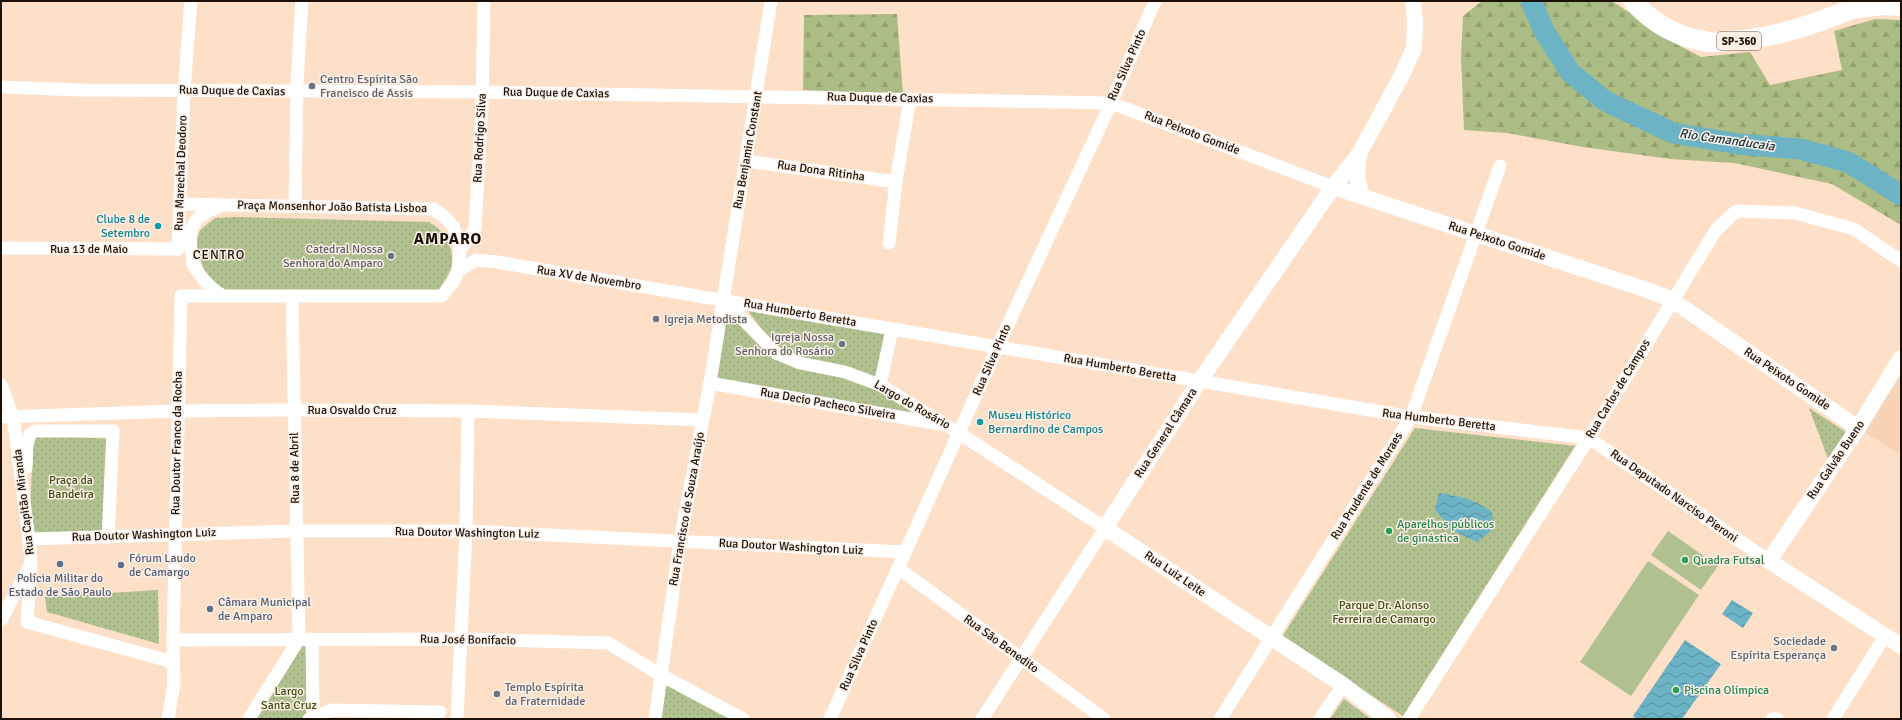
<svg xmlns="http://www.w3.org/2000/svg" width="1902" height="720" font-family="Signika,sans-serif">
  <defs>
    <pattern id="forest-firs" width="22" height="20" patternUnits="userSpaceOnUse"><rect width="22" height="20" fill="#abbc85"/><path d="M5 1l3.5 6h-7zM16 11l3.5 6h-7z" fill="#93a171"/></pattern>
    <pattern id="park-dots" width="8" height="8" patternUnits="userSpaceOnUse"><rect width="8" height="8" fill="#b0c08f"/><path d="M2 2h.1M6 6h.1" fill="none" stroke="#97a47a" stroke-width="1.8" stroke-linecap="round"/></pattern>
    <pattern id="water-waves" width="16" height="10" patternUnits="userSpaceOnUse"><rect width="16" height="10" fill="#6cb3c6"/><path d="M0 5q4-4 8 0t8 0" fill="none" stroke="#58909f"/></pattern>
  </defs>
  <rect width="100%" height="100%" fill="#fedfc7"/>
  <path fill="#f8d3b5" d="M 1901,359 L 1901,455 L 1858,428 Z"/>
  <g fill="#b0c08f">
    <path d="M 1668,531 L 1718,566 L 1701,590 L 1651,555 Z"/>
    <path d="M 1648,561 L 1699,595 L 1631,696 L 1580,662 Z"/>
  </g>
  <g fill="url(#forest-firs)">
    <path d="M 1482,1 L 1612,1 L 1678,45 L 1701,57 L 1750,52 L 1770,85 L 1842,70 L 1834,31 L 1875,19 L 1901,20 L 1901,225 L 1832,184 L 1734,163 L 1670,159 L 1583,147 L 1507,133 L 1464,130 L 1461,57 L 1463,16 Z"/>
    <path d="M 897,14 L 903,94 L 803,90 L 804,15 Z"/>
  </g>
  <g fill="url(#park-dots)">
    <path d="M 235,217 L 429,222 C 433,225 437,227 440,230 C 449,238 456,259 450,271 C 447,278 442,282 440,290 L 222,290 L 202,270 L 194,251 L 200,230 L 215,218 Z"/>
    <path d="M 745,307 L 887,332 L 878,381 L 799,359 L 777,349 Z"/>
    <path d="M 727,309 L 776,356 L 877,387 L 931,420 L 714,382 Z"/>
    <path d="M 1809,408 L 1849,434 L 1830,464 Z"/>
    <path d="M 1415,428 L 1575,446 L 1403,716 L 1282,637 Z"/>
    <path d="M 38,435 L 112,439 L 108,537 L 29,539 L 33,442 Z"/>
    <path d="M 158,590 L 159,644 L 47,612 L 45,597 Z"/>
    <path d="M 300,645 L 307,645 L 309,719 L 249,719 Z"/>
    <path d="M 662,676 L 740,719 L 656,719 Z"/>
    <path d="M 1344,699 L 1371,719 L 1330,719 Z"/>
  </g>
  <g fill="url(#water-waves)">
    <path d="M 1439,493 C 1459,496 1476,500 1492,512 L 1493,529 L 1477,542 L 1452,530 L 1435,510 Z"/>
    <path d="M 1732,600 L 1753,613 L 1743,628 L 1722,614 Z"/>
    <path d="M 1685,640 L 1721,664 L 1682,719 L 1637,719 L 1633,716 Z"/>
  </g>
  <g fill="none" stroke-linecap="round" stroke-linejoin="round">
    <path stroke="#6cb3c6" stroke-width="21" d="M 1531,1 L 1544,31 L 1570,72 L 1605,101 L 1673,133 L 1738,144 L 1800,149 L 1848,162 L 1901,195"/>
    <g stroke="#fff" stroke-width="13">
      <path d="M 1,87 L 81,90 L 482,92 L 1111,103 L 1333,187"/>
      <path d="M 746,161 L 896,182 L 910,99"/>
      <path d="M 180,204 L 433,209 C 453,222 456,227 460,250"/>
      <path d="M 295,206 L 297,82 L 302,1"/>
      <path d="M 889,243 L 896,182"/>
      <path d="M 1,248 L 178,249"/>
      <path d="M 178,249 L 184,90 L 191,1"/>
      <path d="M 192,263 C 202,278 207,286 223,296"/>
      <path d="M 197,270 C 190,252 184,228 202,215 C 207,211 214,209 220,206"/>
      <path d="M 458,271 L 476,260 L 497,262 L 1411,417 L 1589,438 L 1769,561"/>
      <path d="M 723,299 L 776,353 L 800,363 L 845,372 L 880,385 L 959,433 L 1105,528 L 982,719"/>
      <path d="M 710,383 L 939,424"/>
      <path d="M 1,385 L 13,416 L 29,539 L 31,562 L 27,622 L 173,662"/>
      <path d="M 880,385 L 892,329"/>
      <path d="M 1,417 L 178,411 L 295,410 L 468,411 L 702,420"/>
      <path d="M 26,468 L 27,445 L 30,434 L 36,431 L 113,431 L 108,537"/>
      <path d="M 29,539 L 296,531 L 466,531 L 905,552"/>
      <path d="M 898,568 L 1104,719"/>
      <path d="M 1,620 L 29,567"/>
      <path d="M 312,639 L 313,717"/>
      <path d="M 173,640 L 462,639 L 608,643 L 661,675 L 743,719"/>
      <path d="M 168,719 L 174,684 L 173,640 L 181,296 L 442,296 L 454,281 L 458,271 L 460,250 L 475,229 L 482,106 L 484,1"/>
      <path d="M 249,719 L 299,639 L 292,296"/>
      <path d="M 309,719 L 331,710 L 440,712"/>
      <path d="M 457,719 L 466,531 L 468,411"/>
      <path d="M 655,719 L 680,541 L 710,383 L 771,1"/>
      <path d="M 830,719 L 998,346 L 1111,103 L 1155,1"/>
      <path d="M 1220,719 L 1411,417 L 1500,166"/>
      <path d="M 1320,719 L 1343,685"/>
      <path d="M 1409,719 L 1589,438 L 1716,230 L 1736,211 L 1795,213 L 1854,229 L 1901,261"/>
      <path d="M 1772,719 L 1777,719"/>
      <path d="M 1833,719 L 1885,636"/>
    </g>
    <g stroke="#fff" stroke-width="16">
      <path d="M 1359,154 L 1333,187 L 1199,382 L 1105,528 L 1343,685 L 1388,719"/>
      <path d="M 1333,187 L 1650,291 L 1672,300 L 1858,428"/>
      <path d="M 1362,196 L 1357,178 L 1359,154 L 1403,73 L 1414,48 L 1415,23 L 1413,1"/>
      <path d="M 1901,358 L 1858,428 L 1769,561 L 1901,646"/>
    </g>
    <g stroke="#fff" stroke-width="20">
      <path d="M 1633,1 C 1652,24 1680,38 1709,42 C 1715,43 1722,42 1728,41 C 1777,39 1826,20 1871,1"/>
      <path d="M 1858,8 L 1882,5 L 1901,6"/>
    </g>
  </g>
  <g fill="#6b7280" stroke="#fdf1e7" stroke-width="1.5">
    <circle cx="312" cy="86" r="4"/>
    <circle cx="391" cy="256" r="4"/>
    <circle cx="656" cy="319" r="4"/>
    <circle cx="842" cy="344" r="4"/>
    <circle cx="1834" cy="648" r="4"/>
    <circle cx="497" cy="694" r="4"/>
  </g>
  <g fill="#0f9aa8" stroke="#fdf1e7" stroke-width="1.5">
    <circle cx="158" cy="226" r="4"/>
    <circle cx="980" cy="422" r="4"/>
  </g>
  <g fill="#2e9e5b" stroke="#fdf1e7" stroke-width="1.5">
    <circle cx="1389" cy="531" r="4"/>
    <circle cx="1685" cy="560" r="4"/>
    <circle cx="1676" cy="690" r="4"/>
  </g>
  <g fill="#5c6f8a" stroke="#fdf1e7" stroke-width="1.5">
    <circle cx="60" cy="564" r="4"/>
    <circle cx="121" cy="565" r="4"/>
    <circle cx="210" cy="609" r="4"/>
  </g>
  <g text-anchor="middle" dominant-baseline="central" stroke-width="3" stroke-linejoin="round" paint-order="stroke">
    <rect fill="#fdf1e7" stroke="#5e544a" stroke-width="1" x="1717" y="32" width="44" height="18" rx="3"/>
    <g font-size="11" font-weight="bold" fill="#1a1007">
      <text x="1739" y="41">SP-360</text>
    </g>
    <g font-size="12" fill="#1a1007" stroke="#fdf1e7">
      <text transform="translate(1127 65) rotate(-66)">Rua Silva Pinto</text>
      <text transform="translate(232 91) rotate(1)">Rua Duque de Caxias</text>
      <text transform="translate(556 93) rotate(1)">Rua Duque de Caxias</text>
      <text transform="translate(880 98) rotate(1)">Rua Duque de Caxias</text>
      <text transform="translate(1192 133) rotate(21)">Rua Peixoto Gomide</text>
      <text transform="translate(480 138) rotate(-87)">Rua Rodrigo Silva</text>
      <text transform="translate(748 150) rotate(-80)">Rua Benjamin Constant</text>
      <text transform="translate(821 171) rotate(8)">Rua Dona Ritinha</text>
      <text transform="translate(181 173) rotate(-88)">Rua Marechal Deodoro</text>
      <text transform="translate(332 207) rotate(1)">Praça Monsenhor João Batista Lisboa</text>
      <text transform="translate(1497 241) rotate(18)">Rua Peixoto Gomide</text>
      <text x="89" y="249">Rua 13 de Maio</text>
      <text transform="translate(589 278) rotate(9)">Rua XV de Novembro</text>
      <text transform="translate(800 313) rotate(10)">Rua Humberto Beretta</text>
      <text transform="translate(992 360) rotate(-66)">Rua Silva Pinto</text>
      <text transform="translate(1120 368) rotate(10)">Rua Humberto Beretta</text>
      <text transform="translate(1787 379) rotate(34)">Rua Peixoto Gomide</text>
      <text transform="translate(1618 389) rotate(-59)">Rua Carlos de Campos</text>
      <text transform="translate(828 404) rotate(10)">Rua Decio Pacheco Silveira</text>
      <text transform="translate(912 405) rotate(30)">Largo do Rosário</text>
      <text x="352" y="410">Rua Osvaldo Cruz</text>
      <text transform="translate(1439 420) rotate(7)">Rua Humberto Beretta</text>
      <text transform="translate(1166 433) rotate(-57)">Rua General Câmara</text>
      <text transform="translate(177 443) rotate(-89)">Rua Doutor Franco da Rocha</text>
      <text transform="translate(1836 460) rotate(-56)">Rua Galvão Bueno</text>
      <text transform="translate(295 468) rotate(-91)">Rua 8 de Abril</text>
      <text transform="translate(1367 486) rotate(-58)">Rua Prudente de Moraes</text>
      <text transform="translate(1674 496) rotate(35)">Rua Deputado Narciso Pieroni</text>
      <text transform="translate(24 502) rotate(-97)">Rua Capitão Miranda</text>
      <text transform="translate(687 509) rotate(-80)">Rua Francisco de Souza Araújo</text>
      <text transform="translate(467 533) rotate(1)">Rua Doutor Washington Luiz</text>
      <text transform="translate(144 535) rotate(-2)">Rua Doutor Washington Luiz</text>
      <text transform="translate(791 547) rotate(3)">Rua Doutor Washington Luiz</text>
      <text transform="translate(1175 574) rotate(34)">Rua Luiz Leite</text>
      <text transform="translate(468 640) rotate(1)">Rua José Bonifacio</text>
      <text transform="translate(1001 644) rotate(36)">Rua São Benedito</text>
      <text transform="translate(859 655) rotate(-66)">Rua Silva Pinto</text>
    </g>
    <g font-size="12" fill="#5b616d" stroke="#fdf1e7" text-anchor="start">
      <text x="320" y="79">Centro Espírita São<tspan x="320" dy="14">Francisco de Assis</tspan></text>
      <text x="383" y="249" text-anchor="end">Catedral Nossa<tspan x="383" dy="14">Senhora do Amparo</tspan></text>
      <text x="664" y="319">Igreja Metodista</text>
      <text x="834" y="337" text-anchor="end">Igreja Nossa<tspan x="834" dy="14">Senhora do Rosário</tspan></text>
      <text x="1826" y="641" text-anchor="end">Sociedade<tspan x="1826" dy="14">Espírita Esperança</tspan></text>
      <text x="505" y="687">Templo Espírita<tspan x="505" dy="14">da Fraternidade</tspan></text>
    </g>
    <g font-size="12" fill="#0d838f" stroke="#fdf1e7" text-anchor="end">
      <text x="150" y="219">Clube 8 de<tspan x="150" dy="14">Setembro</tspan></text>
      <text x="988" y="415" text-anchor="start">Museu Histórico<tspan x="988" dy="14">Bernardino de Campos</tspan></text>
    </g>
    <g font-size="12" fill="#3e4d10" stroke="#fdf1e7">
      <text x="71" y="480">Praça da<tspan x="71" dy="14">Bandeira</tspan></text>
      <text x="1384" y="605">Parque Dr. Alonso<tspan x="1384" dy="14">Ferreira de Camargo</tspan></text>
      <text x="289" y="691">Largo<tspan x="289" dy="14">Santa Cruz</tspan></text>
    </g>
    <g font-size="12" fill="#27864d" stroke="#fdf1e7" text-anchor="start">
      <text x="1397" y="524">Aparelhos públicos<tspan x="1397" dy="14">de ginástica</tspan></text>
      <text x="1693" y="560">Quadra Futsal</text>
      <text x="1684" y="690">Piscina Olímpica</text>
    </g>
    <g font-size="12" fill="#4e5e75" stroke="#fdf1e7" text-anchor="start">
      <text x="129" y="558">Fórum Laudo<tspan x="129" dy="14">de Camargo</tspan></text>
      <text x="60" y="578" text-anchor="middle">Polícia Militar do<tspan x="60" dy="14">Estado de São Paulo</tspan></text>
      <text x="218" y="602">Câmara Municipal<tspan x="218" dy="14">de Amparo</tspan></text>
    </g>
    <g font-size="13" font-style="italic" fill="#11343d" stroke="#fdf1e7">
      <text transform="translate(1727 140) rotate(8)">Rio Camanducaia</text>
    </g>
    <g font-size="13" letter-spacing="1" fill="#1a1007" stroke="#fdf1e7">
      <text x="219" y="255">CENTRO</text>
    </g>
    <g font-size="16" font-weight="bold" letter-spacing="1" fill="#1a1007" stroke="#fdf1e7">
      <text x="448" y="239">AMPARO</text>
    </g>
  </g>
  <rect width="1902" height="720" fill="none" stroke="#1a1007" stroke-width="4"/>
</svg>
